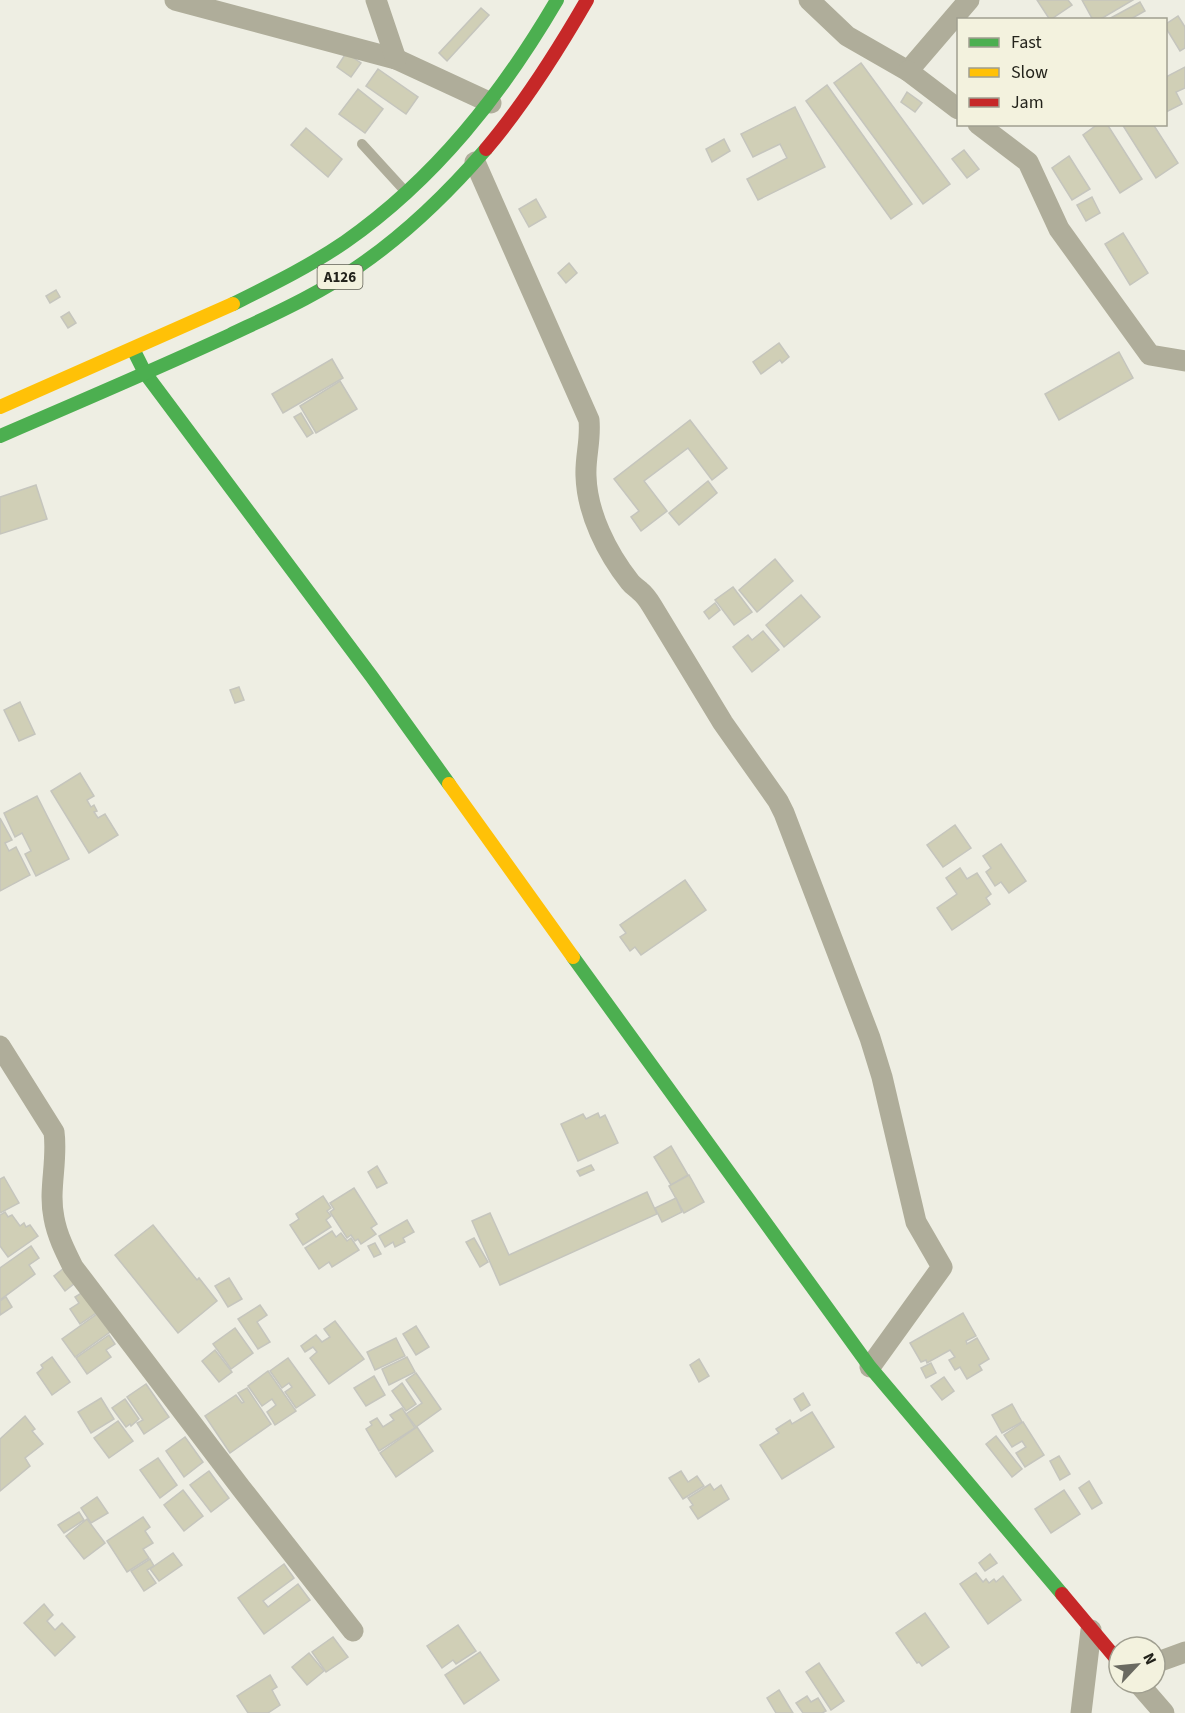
<svg xmlns="http://www.w3.org/2000/svg" width="1185" height="1713" font-family="'Source Sans 3',sans-serif">
  <rect width="100%" height="100%" fill="#eeeee3"/>
  <g fill="#d0cfb6" stroke="#c5c5bd" stroke-width="1.5">
    <path d="M 1037,0 L 1068,0 L 1072,5 L 1050,20 Z"/>
    <path d="M 1082,0 L 1133,0 L 1099,20 L 1093,20 Z"/>
    <path d="M 1140,2 L 1145,11 L 1129,20 L 1107,20 Z"/>
    <path d="M 481,8 L 489,15 L 447,61 L 439,53 Z"/>
    <path d="M 1178,16 L 1185,27 L 1185,48 L 1180,51 L 1166,28 L 1166,24 Z"/>
    <path d="M 346,53 L 361,63 L 351,77 L 337,67 Z"/>
    <path d="M 861,63 L 950,184 L 923,204 L 834,83 Z"/>
    <path d="M 1185,67 L 1185,88 L 1176,92 L 1182,104 L 1166,112 L 1166,77 Z"/>
    <path d="M 378,69 L 418,97 L 406,114 L 366,86 Z"/>
    <path d="M 827,85 L 912,204 L 891,219 L 806,101 Z"/>
    <path d="M 358,89 L 383,109 L 365,133 L 339,114 Z"/>
    <path d="M 907,92 L 922,103 L 915,112 L 901,102 Z"/>
    <path d="M 795,107 L 825,167 L 758,200 L 747,179 L 787,158 L 780,144 L 753,157 L 741,134 Z"/>
    <path d="M 1098,124 L 1107,124 L 1142,179 L 1120,193 L 1083,135 Z"/>
    <path d="M 1122,124 L 1153,124 L 1178,163 L 1156,178 Z"/>
    <path d="M 306,128 L 342,159 L 328,177 L 291,145 Z"/>
    <path d="M 724,139 L 730,151 L 712,162 L 706,149 Z"/>
    <path d="M 964,150 L 979,169 L 967,178 L 952,159 Z"/>
    <path d="M 1069,156 L 1090,189 L 1072,200 L 1052,168 Z"/>
    <path d="M 1092,197 L 1100,213 L 1086,221 L 1077,205 Z"/>
    <path d="M 536,199 L 546,217 L 529,227 L 519,209 Z"/>
    <path d="M 1123,233 L 1148,273 L 1130,285 L 1105,244 Z"/>
    <path d="M 569,263 L 577,273 L 566,283 L 558,273 Z"/>
    <path d="M 56,290 L 60,297 L 50,303 L 46,296 Z"/>
    <path d="M 69,312 L 76,323 L 68,328 L 61,317 Z"/>
    <path d="M 779,343 L 789,357 L 782,363 L 780,360 L 761,374 L 753,362 Z"/>
    <path d="M 1119,352 L 1133,378 L 1059,420 L 1045,394 Z"/>
    <path d="M 332,359 L 343,378 L 283,413 L 272,394 Z"/>
    <path d="M 340,381 L 357,409 L 316,433 L 300,406 Z"/>
    <path d="M 301,413 L 313,433 L 307,437 L 294,417 Z"/>
    <path d="M 690,420 L 727,468 L 712,480 L 688,448 L 644,481 L 667,511 L 641,531 L 631,517 L 639,511 L 614,479 Z"/>
    <path d="M 708,481 L 717,493 L 679,525 L 669,513 Z"/>
    <path d="M 36,485 L 47,519 L 0,534 L 0,497 Z"/>
    <path d="M 775,559 L 793,581 L 757,612 L 739,590 Z"/>
    <path d="M 733,587 L 752,612 L 734,625 L 715,600 Z"/>
    <path d="M 801,595 L 820,617 L 784,647 L 766,625 Z"/>
    <path d="M 715,603 L 720,610 L 709,619 L 704,612 Z"/>
    <path d="M 763,631 L 779,650 L 752,672 L 733,647 L 748,635 L 752,640 Z"/>
    <path d="M 239,687 L 244,700 L 235,703 L 230,690 Z"/>
    <path d="M 20,702 L 35,734 L 19,741 L 4,710 Z"/>
    <path d="M 80,773 L 94,796 L 87,800 L 91,807 L 94,805 L 97,811 L 94,812 L 98,818 L 105,814 L 118,835 L 89,853 L 51,791 Z"/>
    <path d="M 37,796 L 69,859 L 36,876 L 25,854 L 31,851 L 22,833 L 15,837 L 4,813 Z"/>
    <path d="M 0,818 L 12,840 L 5,843 L 9,851 L 16,847 L 30,875 L 0,891 Z"/>
    <path d="M 955,825 L 971,848 L 943,867 L 927,845 Z"/>
    <path d="M 1001,844 L 1026,881 L 1009,893 L 1001,882 L 995,886 L 986,872 L 991,868 L 983,856 Z"/>
    <path d="M 960,868 L 967,879 L 977,873 L 991,894 L 986,898 L 990,904 L 952,930 L 937,908 L 957,894 L 946,878 Z"/>
    <path d="M 685,880 L 706,910 L 641,955 L 635,947 L 630,951 L 620,937 L 626,933 L 620,925 Z"/>
    <path d="M 598,1113 L 600,1118 L 605,1115 L 618,1143 L 578,1161 L 561,1124 L 583,1114 L 586,1119 Z"/>
    <path d="M 671,1146 L 688,1175 L 671,1185 L 654,1157 Z"/>
    <path d="M 591,1165 L 594,1170 L 580,1176 L 577,1171 Z"/>
    <path d="M 377,1166 L 387,1183 L 377,1188 L 368,1172 Z"/>
    <path d="M 689,1175 L 704,1202 L 684,1213 L 669,1186 Z"/>
    <path d="M 4,1177 L 19,1203 L 0,1213 L 0,1179 Z"/>
    <path d="M 354,1188 L 377,1224 L 371,1228 L 376,1234 L 361,1244 L 358,1239 L 355,1241 L 351,1235 L 347,1238 L 330,1212 L 334,1209 L 330,1203 Z"/>
    <path d="M 647,1192 L 657,1214 L 500,1285 L 472,1221 L 490,1213 L 509,1255 Z"/>
    <path d="M 323,1196 L 331,1208 L 327,1211 L 331,1216 L 326,1220 L 331,1227 L 303,1245 L 290,1225 L 299,1219 L 296,1214 Z"/>
    <path d="M 676,1198 L 682,1212 L 662,1222 L 655,1208 Z"/>
    <path d="M 5,1212 L 8,1217 L 12,1215 L 20,1226 L 24,1223 L 26,1227 L 30,1225 L 38,1236 L 8,1257 L 0,1246 L 0,1215 Z"/>
    <path d="M 407,1220 L 414,1232 L 403,1238 L 405,1242 L 395,1247 L 393,1242 L 385,1247 L 379,1236 Z"/>
    <path d="M 153,1225 L 197,1280 L 199,1278 L 217,1301 L 178,1333 L 115,1255 Z"/>
    <path d="M 332,1231 L 336,1237 L 341,1233 L 347,1241 L 351,1238 L 359,1250 L 332,1267 L 329,1262 L 319,1269 L 305,1248 Z"/>
    <path d="M 474,1238 L 488,1262 L 480,1267 L 466,1242 Z"/>
    <path d="M 375,1243 L 381,1254 L 374,1257 L 368,1246 Z"/>
    <path d="M 31,1246 L 39,1258 L 29,1265 L 35,1274 L 0,1300 L 0,1268 Z"/>
    <path d="M 64,1268 L 75,1283 L 65,1291 L 54,1276 Z"/>
    <path d="M 229,1278 L 242,1299 L 228,1307 L 215,1286 Z"/>
    <path d="M 83,1292 L 96,1313 L 80,1324 L 70,1309 L 79,1303 L 75,1297 Z"/>
    <path d="M 6,1297 L 12,1307 L 0,1315 L 0,1301 Z"/>
    <path d="M 260,1305 L 267,1315 L 257,1322 L 270,1342 L 258,1349 L 238,1319 Z"/>
    <path d="M 963,1313 L 976,1336 L 966,1341 L 967,1344 L 977,1338 L 989,1359 L 979,1365 L 982,1370 L 967,1379 L 960,1367 L 955,1370 L 949,1360 L 955,1357 L 950,1350 L 927,1363 L 926,1360 L 921,1362 L 910,1343 Z"/>
    <path d="M 97,1314 L 110,1332 L 75,1357 L 62,1339 Z"/>
    <path d="M 335,1321 L 364,1359 L 329,1384 L 310,1358 L 317,1352 L 313,1347 L 305,1352 L 301,1346 L 316,1335 L 322,1342 L 330,1337 L 324,1329 Z"/>
    <path d="M 416,1326 L 429,1347 L 416,1355 L 403,1334 Z"/>
    <path d="M 235,1328 L 253,1353 L 231,1369 L 213,1344 Z"/>
    <path d="M 109,1335 L 115,1344 L 106,1350 L 111,1357 L 87,1374 L 76,1358 Z"/>
    <path d="M 396,1338 L 405,1356 L 375,1370 L 367,1352 Z"/>
    <path d="M 215,1350 L 232,1372 L 219,1382 L 202,1361 Z"/>
    <path d="M 52,1357 L 70,1382 L 52,1395 L 37,1373 L 43,1368 L 41,1365 Z"/>
    <path d="M 407,1357 L 415,1372 L 389,1385 L 382,1369 Z"/>
    <path d="M 288,1358 L 315,1395 L 296,1408 L 285,1392 L 292,1387 L 289,1383 L 282,1388 L 270,1371 Z"/>
    <path d="M 699,1359 L 709,1376 L 699,1382 L 690,1365 Z"/>
    <path d="M 931,1363 L 936,1373 L 926,1378 L 921,1368 Z"/>
    <path d="M 268,1371 L 296,1411 L 275,1425 L 267,1412 L 276,1405 L 272,1399 L 262,1406 L 248,1386 Z"/>
    <path d="M 416,1373 L 441,1409 L 416,1427 L 406,1414 L 422,1403 L 406,1380 Z"/>
    <path d="M 374,1376 L 385,1395 L 366,1406 L 354,1388 Z"/>
    <path d="M 944,1377 L 954,1391 L 942,1400 L 931,1386 Z"/>
    <path d="M 402,1383 L 416,1404 L 406,1411 L 392,1391 Z"/>
    <path d="M 146,1384 L 169,1417 L 144,1434 L 137,1423 L 143,1420 L 127,1397 Z"/>
    <path d="M 247,1388 L 271,1424 L 230,1453 L 205,1416 L 236,1395 L 242,1403 L 244,1402 L 238,1393 Z"/>
    <path d="M 803,1393 L 810,1405 L 801,1411 L 794,1399 Z"/>
    <path d="M 101,1398 L 114,1419 L 91,1433 L 78,1412 Z"/>
    <path d="M 125,1399 L 139,1419 L 131,1426 L 130,1424 L 126,1427 L 112,1408 Z"/>
    <path d="M 1012,1404 L 1022,1422 L 1002,1433 L 992,1415 Z"/>
    <path d="M 402,1408 L 415,1428 L 379,1451 L 366,1429 L 372,1425 L 370,1422 L 377,1418 L 383,1427 L 394,1420 L 390,1415 Z"/>
    <path d="M 812,1412 L 834,1447 L 782,1479 L 760,1445 L 779,1433 L 776,1429 L 790,1420 L 792,1424 Z"/>
    <path d="M 25,1416 L 35,1429 L 32,1431 L 43,1444 L 25,1458 L 30,1466 L 0,1491 L 0,1439 Z"/>
    <path d="M 118,1421 L 133,1441 L 109,1458 L 94,1438 Z"/>
    <path d="M 1023,1422 L 1044,1455 L 1025,1467 L 1016,1453 L 1026,1447 L 1022,1441 L 1012,1447 L 1004,1435 Z"/>
    <path d="M 417,1427 L 433,1451 L 396,1477 L 380,1453 Z"/>
    <path d="M 996,1436 L 1022,1469 L 1012,1477 L 986,1444 Z"/>
    <path d="M 185,1437 L 203,1462 L 184,1477 L 166,1451 Z"/>
    <path d="M 1059,1456 L 1070,1474 L 1060,1480 L 1050,1461 Z"/>
    <path d="M 158,1458 L 177,1485 L 160,1498 L 140,1470 Z"/>
    <path d="M 209,1471 L 229,1498 L 211,1512 L 190,1485 Z"/>
    <path d="M 681,1471 L 688,1482 L 697,1476 L 704,1486 L 683,1499 L 669,1478 Z"/>
    <path d="M 1089,1481 L 1102,1503 L 1092,1509 L 1079,1488 Z"/>
    <path d="M 710,1484 L 714,1490 L 721,1485 L 729,1499 L 698,1519 L 690,1507 L 693,1505 L 688,1498 Z"/>
    <path d="M 183,1490 L 203,1516 L 184,1531 L 164,1505 Z"/>
    <path d="M 1064,1490 L 1080,1514 L 1051,1533 L 1035,1509 Z"/>
    <path d="M 97,1497 L 108,1513 L 91,1523 L 81,1508 Z"/>
    <path d="M 79,1512 L 84,1520 L 64,1533 L 58,1525 Z"/>
    <path d="M 143,1517 L 150,1527 L 145,1531 L 153,1543 L 143,1549 L 149,1558 L 127,1572 L 107,1541 Z"/>
    <path d="M 87,1519 L 105,1543 L 84,1559 L 66,1536 Z"/>
    <path d="M 173,1553 L 182,1565 L 159,1581 L 150,1569 Z"/>
    <path d="M 990,1554 L 997,1563 L 985,1571 L 979,1563 Z"/>
    <path d="M 150,1559 L 154,1566 L 147,1570 L 156,1583 L 144,1591 L 131,1571 Z"/>
    <path d="M 284,1564 L 294,1578 L 263,1601 L 268,1607 L 298,1584 L 310,1600 L 264,1634 L 238,1598 Z"/>
    <path d="M 976,1573 L 983,1582 L 986,1579 L 989,1583 L 994,1579 L 996,1582 L 1003,1576 L 1021,1600 L 988,1624 L 960,1584 Z"/>
    <path d="M 44,1604 L 53,1615 L 47,1621 L 55,1630 L 62,1623 L 75,1637 L 55,1656 L 24,1623 Z"/>
    <path d="M 925,1613 L 949,1647 L 922,1666 L 919,1662 L 917,1663 L 896,1633 Z"/>
    <path d="M 458,1625 L 476,1651 L 456,1664 L 453,1660 L 442,1668 L 427,1646 Z"/>
    <path d="M 333,1637 L 348,1657 L 326,1672 L 312,1652 Z"/>
    <path d="M 480,1652 L 499,1680 L 464,1704 L 445,1675 Z"/>
    <path d="M 309,1653 L 324,1671 L 307,1685 L 292,1667 Z"/>
    <path d="M 819,1663 L 844,1701 L 831,1710 L 806,1672 Z"/>
    <path d="M 270,1675 L 277,1687 L 272,1690 L 280,1705 L 268,1713 L 248,1713 L 237,1696 Z"/>
    <path d="M 779,1690 L 793,1713 L 776,1713 L 767,1698 Z"/>
    <path d="M 807,1696 L 811,1702 L 818,1698 L 826,1711 L 822,1713 L 803,1713 L 796,1703 Z"/>
  </g>
  <g fill="none" stroke-linecap="round" stroke-linejoin="round">
    <path stroke="#afad9a" stroke-width="10" d="M 362,144 L 404,190"/>
    <g stroke="#afad9a" stroke-width="21">
      <path d="M 175,0 L 396,59 L 491,103"/>
      <path d="M 376,0 L 396,59"/>
      <path d="M 809,0 L 847,36 L 908,71 L 969,0"/>
      <path d="M 908,71 L 958,109"/>
      <path d="M 978,124 L 1028,162 L 1059,229 L 1150,355 L 1185,361"/>
      <path d="M 475,162 L 589,420 C 591,441 585,457 586,476 C 587,513 607,553 630,582 C 633,586 637,588 640,591 C 645,595 649,601 652,606 L 723,723 L 778,801 L 784,813 L 870,1038 L 882,1077 L 916,1222 L 942,1267 L 870,1367"/>
      <path d="M 0,1046 L 54,1132 C 58,1161 48,1190 54,1218 C 57,1235 65,1251 73,1267 L 241,1488 L 353,1631"/>
      <path d="M 1155,1663 L 1185,1652"/>
      <path d="M 1138,1683 L 1164,1713"/>
      <path d="M 1081,1713 L 1091,1630"/>
    </g>
    <g stroke="#4caf50" stroke-width="14">
      <path d="M 233,304 C 271,285 310,266 345,242 C 435,179 502,94 557,0"/>
      <path d="M 134,351 L 145,373 L 372,677 L 449,784"/>
      <path d="M 0,436 C 77,403 154,370 230,335 C 274,314 319,294 359,266 C 407,233 448,193 486,149"/>
      <path d="M 573,957 L 870,1367 L 1062,1594"/>
    </g>
    <g stroke="#ffc107" stroke-width="14">
      <path d="M 0,407 L 233,304"/>
      <path d="M 449,784 L 573,957"/>
    </g>
    <g stroke="#c62828" stroke-width="14">
      <path d="M 486,149 C 525,103 557,52 587,0"/>
      <path d="M 1062,1594 L 1119,1662"/>
    </g>
  </g>
  <g text-anchor="middle" dominant-baseline="central" stroke-width="6" stroke-linejoin="round" paint-order="stroke">
    <rect fill="#f3f2de" stroke="#616156" stroke-width="1.5" x="317.5" y="265" width="45" height="24" rx="4.5"/>
    <g font-size="15" font-weight="bold" fill="#23231b">
      <text x="340" y="277">A126</text>
    </g>
  </g>
  <rect x="957" y="18" width="210" height="108" fill="#f3f2de" stroke="#a09f90" stroke-width="1.5"/>
  <rect x="969" y="38" width="30" height="9" fill="#4caf50" stroke="#a09f90" stroke-width="1.5"/>
  <text x="1011" y="48" font-size="18" fill="#23231b">Fast</text>
  <rect x="969" y="68" width="30" height="9" fill="#ffc107" stroke="#a09f90" stroke-width="1.5"/>
  <text x="1011" y="78" font-size="18" fill="#23231b">Slow</text>
  <rect x="969" y="98" width="30" height="9" fill="#c62828" stroke="#a09f90" stroke-width="1.5"/>
  <text x="1011" y="108" font-size="18" fill="#23231b">Jam</text>
  <g transform="translate(1137 1665) rotate(64)"><circle r="28" fill="#f3f2de" stroke="#a09f90" stroke-width="1.5"/>
  <path d="M0-4.5L10 22L0 15L-10 22Z" fill="#6a6a61"/>
  <text y="-9" font-size="16" font-weight="bold" text-anchor="middle" fill="#23231b">N</text>
  </g>
</svg>
